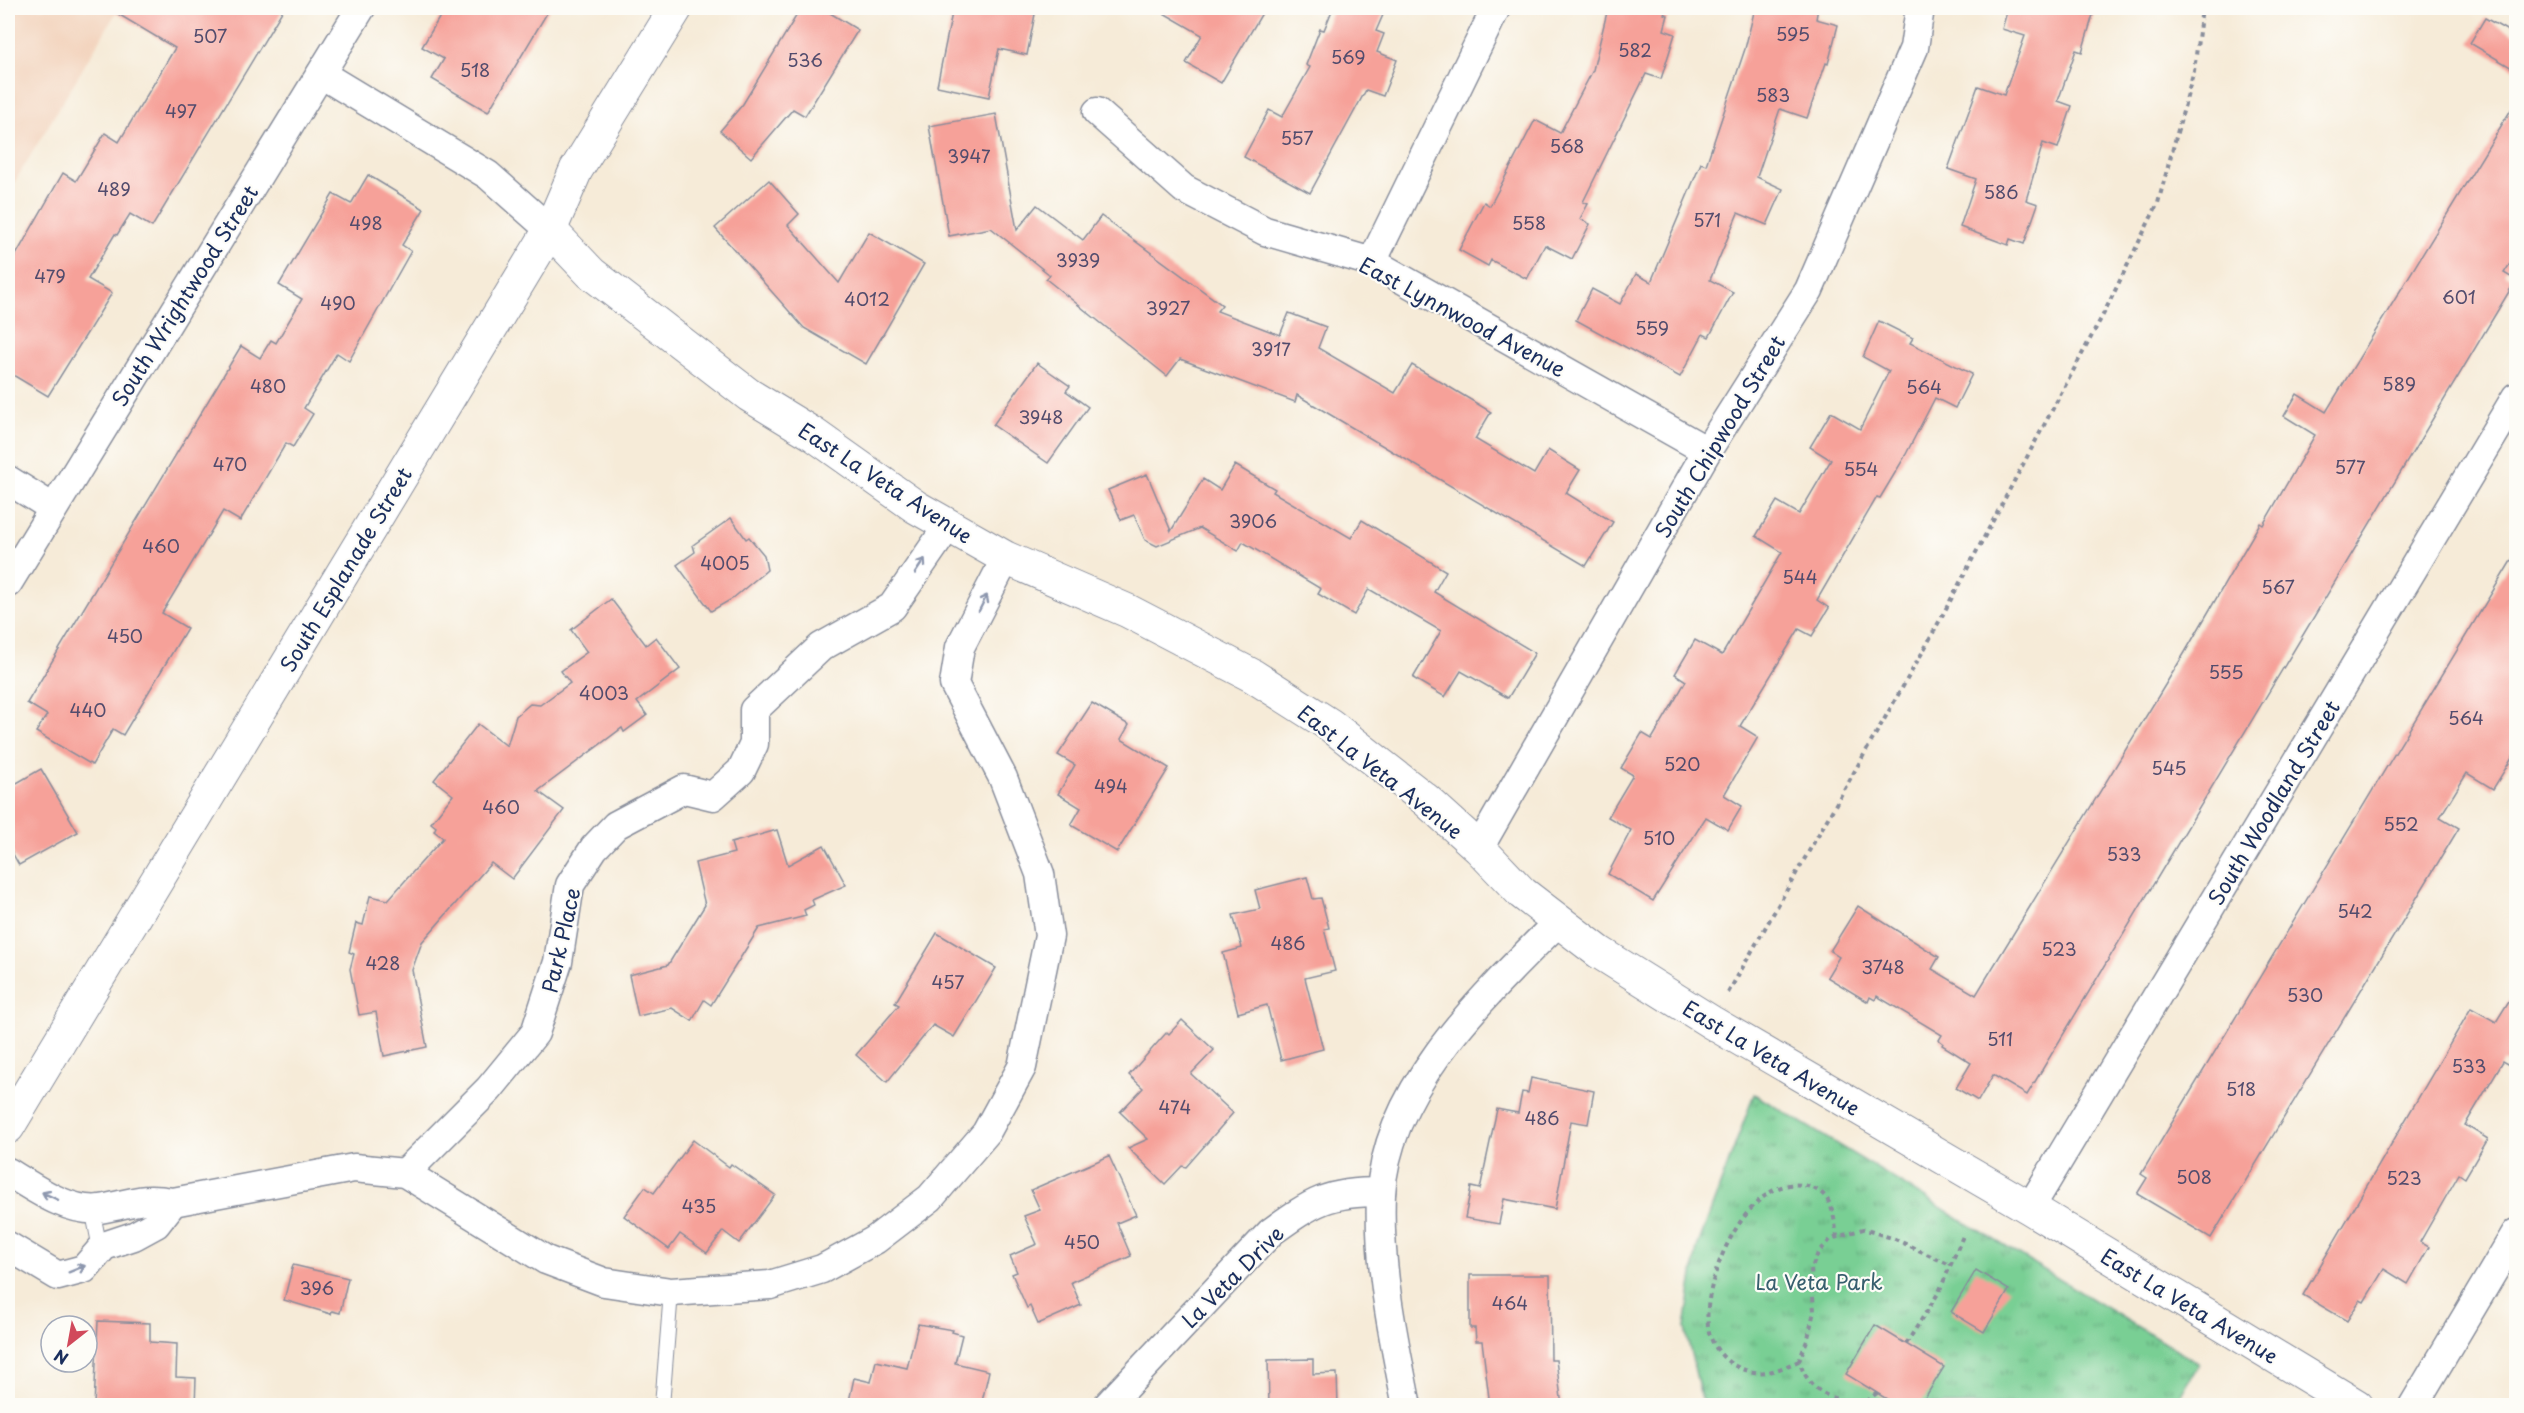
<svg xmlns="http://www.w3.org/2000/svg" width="2524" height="1413" font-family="'Playpen Sans',sans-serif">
  <defs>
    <pattern id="park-tufts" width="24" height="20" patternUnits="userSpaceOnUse" patternTransform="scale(1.5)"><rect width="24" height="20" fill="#79cf94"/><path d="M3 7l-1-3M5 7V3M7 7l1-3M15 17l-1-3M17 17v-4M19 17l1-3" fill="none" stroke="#62a87c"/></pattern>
  </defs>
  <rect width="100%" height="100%" fill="#fdfcf7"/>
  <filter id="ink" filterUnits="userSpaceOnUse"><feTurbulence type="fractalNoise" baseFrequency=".0167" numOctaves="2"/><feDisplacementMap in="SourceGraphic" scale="12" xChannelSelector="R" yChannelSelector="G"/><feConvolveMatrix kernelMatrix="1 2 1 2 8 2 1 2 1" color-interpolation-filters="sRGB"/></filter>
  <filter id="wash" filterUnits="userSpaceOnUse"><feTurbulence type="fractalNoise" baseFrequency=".008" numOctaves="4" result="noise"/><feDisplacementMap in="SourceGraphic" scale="24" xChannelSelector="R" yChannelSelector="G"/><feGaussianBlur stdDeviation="1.35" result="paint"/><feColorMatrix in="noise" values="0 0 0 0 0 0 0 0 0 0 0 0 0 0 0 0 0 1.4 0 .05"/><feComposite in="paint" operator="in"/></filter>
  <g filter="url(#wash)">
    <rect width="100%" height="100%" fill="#f6ebd8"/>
    <path fill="#f3d4be" d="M 8,8 L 119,8 L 8,193 Z"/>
    <path fill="url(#park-tufts)" stroke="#4a7f79" stroke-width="1.5" d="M 1754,1094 L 2199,1364 L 2174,1405 L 1703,1405 L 1685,1328 L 1697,1248 Z"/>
    <g id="blocks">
      <g fill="#f6a199">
        <path d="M 108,8 L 284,8 L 152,227 L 130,214 L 117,235 L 115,234 L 88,279 L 112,293 L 48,396 L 8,372 L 8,269 L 63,173 L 76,181 L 105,133 L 119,142 L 175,48 Z"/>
        <path d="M 445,8 L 550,8 L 488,112 L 432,79 L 444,59 L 422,47 Z"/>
        <path d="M 801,8 L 822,8 L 858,30 L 805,116 L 793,109 L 751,158 L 720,131 L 743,104 Z"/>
        <path d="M 953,8 L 1004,8 L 1035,14 L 1027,55 L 999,49 L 989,97 L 937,86 Z"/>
        <path d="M 1155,8 L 1265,8 L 1221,83 L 1186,63 L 1202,35 Z"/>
        <path d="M 1333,8 L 1386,8 L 1376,31 L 1384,34 L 1377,52 L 1397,60 L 1383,96 L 1366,90 L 1310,193 L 1244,157 L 1269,110 L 1282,117 L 1310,67 L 1306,65 L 1320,29 L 1324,30 Z"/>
        <path d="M 1608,8 L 1666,8 L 1664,14 L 1668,15 L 1664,30 L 1675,34 L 1661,79 L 1646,74 L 1583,202 L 1588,204 L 1580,219 L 1590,224 L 1572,259 L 1545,245 L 1527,279 L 1491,260 L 1488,266 L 1459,250 L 1484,202 L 1490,206 L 1535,120 L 1560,133 L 1593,70 Z"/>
        <path d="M 1755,8 L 1818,8 L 1816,19 L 1838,25 L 1828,64 L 1826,63 L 1807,118 L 1780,109 L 1757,177 L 1783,189 L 1767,225 L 1738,213 L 1710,280 L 1733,292 L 1709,337 L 1703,334 L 1680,377 L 1576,320 L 1592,289 L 1620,304 L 1636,274 L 1651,282 L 1701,163 L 1706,165 L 1745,49 Z"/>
        <path d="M 2008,8 L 2095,8 L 2082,52 L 2076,50 L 2058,101 L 2072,106 L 2058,148 L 2043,143 L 2026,200 L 2038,204 L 2024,244 L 2010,239 L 2008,245 L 1960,227 L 1976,179 L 1948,169 L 1978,86 L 2004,95 L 2025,36 L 2002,29 Z"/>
        <path d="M 2485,18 L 2517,36 L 2517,71 L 2470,43 Z"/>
        <path d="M 2517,100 L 2517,253 L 2504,273 L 2516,280 L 2027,1095 L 1993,1075 L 1978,1101 L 1956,1088 L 1971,1063 L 1942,1045 L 1943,1043 L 1939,1040 L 1942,1035 L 1877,996 L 1875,1000 L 1870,997 L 1868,1002 L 1827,977 L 1839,957 L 1830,951 L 1858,906 L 1939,957 L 1932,969 L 1976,995 L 2184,654 L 2260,523 L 2263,525 L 2315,435 L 2284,416 L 2297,394 L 2326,412 Z"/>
        <path d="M 996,114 L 1017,230 L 1037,205 L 1083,240 L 1101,216 L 1222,305 L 1217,311 L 1280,335 L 1289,313 L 1326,327 L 1318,348 L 1395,393 L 1412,365 L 1446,385 L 1491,412 L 1475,439 L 1534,474 L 1548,450 L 1580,470 L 1566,493 L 1613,522 L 1586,566 L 1297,395 L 1295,402 L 1180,359 L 1167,376 L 1046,279 L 1050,275 L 991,228 L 949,236 L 929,126 Z"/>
        <path d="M 368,175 L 424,209 L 402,245 L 411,251 L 349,361 L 337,353 L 304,408 L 313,414 L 293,447 L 286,443 L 240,521 L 223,511 L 162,613 L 187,628 L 123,735 L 113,729 L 92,765 L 36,732 L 47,715 L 27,703 L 241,346 L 260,358 L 271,340 L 276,343 L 302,299 L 279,285 L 333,194 L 351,204 Z"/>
        <path d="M 769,180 L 799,214 L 788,225 L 839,283 L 869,232 L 924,264 L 866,364 L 804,328 L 715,228 Z"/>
        <path d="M 1879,321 L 1913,338 L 1910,343 L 1972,374 L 1955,408 L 1935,398 L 1904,458 L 1880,498 L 1877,497 L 1817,600 L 1829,608 L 1812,636 L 1799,629 L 1740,726 L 1758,737 L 1724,795 L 1742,806 L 1728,830 L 1706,817 L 1653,901 L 1608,874 L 1631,830 L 1608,817 L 1633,775 L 1621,768 L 1642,733 L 1652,739 L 1686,681 L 1675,674 L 1695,640 L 1722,655 L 1753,602 L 1782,552 L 1756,536 L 1777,501 L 1799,514 L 1831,460 L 1810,447 L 1831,412 L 1860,429 L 1889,371 L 1863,357 Z"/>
        <path d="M 1037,363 L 1070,386 L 1066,391 L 1088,407 L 1048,463 L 993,425 Z"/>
        <path d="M 1235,465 L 1275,489 L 1273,492 L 1351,538 L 1362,520 L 1446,571 L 1434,592 L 1535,653 L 1508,698 L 1461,671 L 1445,697 L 1413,678 L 1441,631 L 1369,589 L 1354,615 L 1318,594 L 1321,589 L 1243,542 L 1238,551 L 1200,528 L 1157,546 L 1145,540 L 1134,515 L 1121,520 L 1108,490 L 1147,474 L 1171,531 L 1203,479 L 1220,490 Z"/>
        <path d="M 731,518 L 746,539 L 749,537 L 764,555 L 767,570 L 732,599 L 711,611 L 677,565 L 695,552 L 693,545 Z"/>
        <path d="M 2517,551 L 2517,750 L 2493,789 L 2467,773 L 2440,817 L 2459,828 L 2211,1238 L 2137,1194 L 2147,1178 L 2141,1174 Z"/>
        <path d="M 611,599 L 646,645 L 656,637 L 680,669 L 637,702 L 647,715 L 624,732 L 622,728 L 538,791 L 564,810 L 512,879 L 491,863 L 422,942 L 412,970 L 427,1047 L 384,1056 L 376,1012 L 359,1015 L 350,969 L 354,954 L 349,952 L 356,923 L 363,925 L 370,896 L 388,900 L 443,838 L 434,831 L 436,827 L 431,823 L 453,795 L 434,780 L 478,724 L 507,746 L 516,716 L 530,704 L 540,705 L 570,683 L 561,671 L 587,652 L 571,630 Z"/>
        <path d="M 1092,703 L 1129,725 L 1121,739 L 1169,768 L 1117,852 L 1071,825 L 1081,808 L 1058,794 L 1075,765 L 1058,755 Z"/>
        <path d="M 41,769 L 78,832 L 19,865 L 8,845 L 8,788 Z"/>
        <path d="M 777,830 L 788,865 L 824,845 L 846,885 L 812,900 L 814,905 L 804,910 L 806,916 L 759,928 L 711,1005 L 704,1000 L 692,1021 L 672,1008 L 638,1016 L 629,975 L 668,965 L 705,905 L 695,863 L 734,853 L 731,843 Z"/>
        <path d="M 1307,877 L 1313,899 L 1321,898 L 1329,928 L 1324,929 L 1335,971 L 1305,978 L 1323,1049 L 1281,1060 L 1267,1005 L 1238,1013 L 1223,953 L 1242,948 L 1233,915 L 1260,909 L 1255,890 Z"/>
        <path d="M 937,933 L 996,968 L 954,1037 L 933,1025 L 887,1082 L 856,1055 L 899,1005 L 895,1003 Z"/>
        <path d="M 2517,988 L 2517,1069 L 2503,1061 L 2465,1125 L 2488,1139 L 2465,1178 L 2459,1174 L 2420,1242 L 2429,1247 L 2408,1284 L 2384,1269 L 2364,1302 L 2360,1300 L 2347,1321 L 2303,1295 L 2471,1008 L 2496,1022 Z"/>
        <path d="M 1182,1020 L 1214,1050 L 1191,1074 L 1233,1113 L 1186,1167 L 1182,1166 L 1165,1184 L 1128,1148 L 1148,1139 L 1120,1112 L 1143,1088 L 1129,1075 L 1167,1032 L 1169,1034 Z"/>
        <path d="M 1531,1078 L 1594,1091 L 1588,1124 L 1571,1121 L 1555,1209 L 1504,1199 L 1499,1224 L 1465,1218 L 1471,1187 L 1480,1189 L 1497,1109 L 1518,1113 L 1522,1092 L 1528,1093 Z"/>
        <path d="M 693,1140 L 729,1167 L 731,1164 L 775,1195 L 739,1243 L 723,1231 L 707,1253 L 680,1234 L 669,1249 L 624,1216 L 645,1187 L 654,1193 Z"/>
        <path d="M 1109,1156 L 1136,1215 L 1117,1223 L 1131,1256 L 1071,1282 L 1081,1305 L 1038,1324 L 1030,1306 L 1027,1308 L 1012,1274 L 1017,1272 L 1010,1256 L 1037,1244 L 1024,1216 L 1040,1210 L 1031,1190 Z"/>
        <path d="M 293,1265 L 348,1278 L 340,1313 L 332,1311 L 331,1314 L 284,1300 Z"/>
        <path d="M 1976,1270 L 2009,1290 L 1984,1332 L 1951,1312 Z"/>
        <path d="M 1470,1275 L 1550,1275 L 1551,1360 L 1556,1360 L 1562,1406 L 1490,1406 L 1482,1341 L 1476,1341 L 1475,1328 L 1470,1328 Z"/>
        <path d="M 98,1321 L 150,1323 L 150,1342 L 177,1344 L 176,1377 L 196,1378 L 195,1406 L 94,1406 Z"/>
        <path d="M 918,1324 L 953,1330 L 952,1332 L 962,1335 L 955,1363 L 989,1371 L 981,1406 L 848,1406 L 854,1378 L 871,1382 L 876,1361 L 907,1368 Z"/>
        <path d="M 1875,1325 L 1944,1367 L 1920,1406 L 1898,1406 L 1846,1374 Z"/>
        <path d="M 1313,1359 L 1313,1374 L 1337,1373 L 1338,1406 L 1269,1406 L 1268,1360 Z"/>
      </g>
    </g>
  </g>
  <g filter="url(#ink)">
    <use href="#blocks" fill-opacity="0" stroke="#888d9b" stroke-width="1.5"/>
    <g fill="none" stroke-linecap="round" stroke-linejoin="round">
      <defs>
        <g id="service">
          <path d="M 92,1208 L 100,1249"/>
          <path d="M 662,1406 L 671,1292"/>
        </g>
        <g id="minor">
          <path d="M 321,74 L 488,175 L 550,230"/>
          <path d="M 1097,112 L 1184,189 L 1265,231 L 1372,262 L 1707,451"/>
          <path d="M 1372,262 L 1496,8"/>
          <path d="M 8,480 L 53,508"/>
          <path d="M 8,583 L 361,8"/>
          <path d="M 1479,848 L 1707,451 L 1809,290 L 1914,48 L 1920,8"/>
          <path d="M 8,1172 C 33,1187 68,1213 100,1209 C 132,1204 138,1196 173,1202 L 354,1168 L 405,1173 L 546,1260 L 604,1282 L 671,1292 L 770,1285 L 822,1269 L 875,1240 L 930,1198 L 986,1133 L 1022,1067 L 1049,936 L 1040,874 L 1003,778 L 954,684 L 960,647 L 1006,558"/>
          <path d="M 405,1173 L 489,1089 L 535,1033 L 558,962 L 570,885 L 594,848 L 616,825 L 684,789 L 713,796 L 741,771 L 754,744 L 754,710 L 821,647 L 892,607 L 948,526"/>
          <path d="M 2030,1208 L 2516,397"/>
          <path d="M 8,1246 L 58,1276 L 84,1269 L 104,1246 L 134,1236 L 156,1224 L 173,1202"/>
          <path d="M 1107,1406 L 1271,1232 C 1314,1201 1328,1192 1381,1192"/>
          <path d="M 1407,1406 C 1393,1336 1378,1266 1381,1194 C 1386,1087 1487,993 1558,922"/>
          <path d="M 2413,1406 L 2516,1233"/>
        </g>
        <path id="tertiary" d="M 550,230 L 591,273 L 749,395 L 813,434 L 916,507 L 1006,558 L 1128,611 L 1253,676 L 1330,725 L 1426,800 L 1479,848 L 1522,893 L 1599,952 L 1711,1022 L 2030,1208 L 2357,1406"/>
        <path id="secondary" d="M 8,1127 L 550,230 L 576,170 L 676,8"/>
      </defs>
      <use href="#service" stroke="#888d9b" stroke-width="16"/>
      <use href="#minor" stroke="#888d9b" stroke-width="31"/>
      <use href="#tertiary" stroke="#888d9b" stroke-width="35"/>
      <use href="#secondary" stroke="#888d9b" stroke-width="35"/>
      <g stroke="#888d9b" stroke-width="4" stroke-dasharray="4.5 4.5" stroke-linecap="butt">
        <path d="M 1728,993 L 1926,646 L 2104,313 L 2158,203 L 2194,71 L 2202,8"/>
        <path d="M 1906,1344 L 1939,1292 L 1963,1236"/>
        <path d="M 1799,1361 C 1789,1365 1779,1370 1768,1372 C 1755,1374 1740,1370 1729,1362 C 1720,1355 1712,1344 1709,1332 C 1698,1286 1748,1170 1807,1186 C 1833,1193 1833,1213 1837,1236"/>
        <path d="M 1877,1393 L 1864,1403 C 1831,1400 1811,1395 1799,1361 L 1808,1338 L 1814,1311 L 1811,1270 L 1818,1253 L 1831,1239 L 1863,1229 L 1895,1239 L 1950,1265"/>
      </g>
      <use href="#service" stroke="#fff" stroke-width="14"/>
      <use href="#minor" stroke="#fff" stroke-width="28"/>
      <use href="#tertiary" stroke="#fff" stroke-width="33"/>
      <use href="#secondary" stroke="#fff" stroke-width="33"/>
    </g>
    <defs><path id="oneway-shaft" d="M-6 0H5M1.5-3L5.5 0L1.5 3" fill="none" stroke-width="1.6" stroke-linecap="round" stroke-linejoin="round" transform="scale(1.5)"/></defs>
    <g stroke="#8d97ae">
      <use href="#oneway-shaft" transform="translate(920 566) rotate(-56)"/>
      <use href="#oneway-shaft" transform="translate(983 603) rotate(-63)"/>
      <use href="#oneway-shaft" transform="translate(50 1196) rotate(-155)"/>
      <use href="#oneway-shaft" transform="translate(77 1269) rotate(-22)"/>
    </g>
  </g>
  <g text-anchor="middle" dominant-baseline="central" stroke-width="4.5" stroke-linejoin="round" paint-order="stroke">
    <g font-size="18" fill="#524c6d">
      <text x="1793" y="33">595</text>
      <text x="210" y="35">507</text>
      <text x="1635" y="49">582</text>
      <text x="1348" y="56">569</text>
      <text x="805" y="59">536</text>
      <text x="475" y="69">518</text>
      <text x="1773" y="94">583</text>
      <text x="181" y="110">497</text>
      <text x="1297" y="137">557</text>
      <text x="1567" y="145">568</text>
      <text x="969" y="155">3947</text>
      <text x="114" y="188">489</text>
      <text x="2001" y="191">586</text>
      <text x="1707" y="219">571</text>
      <text x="366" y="222">498</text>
      <text x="1529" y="222">558</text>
      <text x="1078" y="259">3939</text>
      <text x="50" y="275">479</text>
      <text x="2459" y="296">601</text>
      <text x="867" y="298">4012</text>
      <text x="338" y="302">490</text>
      <text x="1168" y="307">3927</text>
      <text x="1652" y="327">559</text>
      <text x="1271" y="348">3917</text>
      <text x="2399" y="383">589</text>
      <text x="268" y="385">480</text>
      <text x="1924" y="386">564</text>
      <text x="1041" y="416">3948</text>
      <text x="230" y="463">470</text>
      <text x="2350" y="466">577</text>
      <text x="1861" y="468">554</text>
      <text x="1253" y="520">3906</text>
      <text x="161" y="545">460</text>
      <text x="725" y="562">4005</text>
      <text x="1800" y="576">544</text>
      <text x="2278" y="586">567</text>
      <text x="125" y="635">450</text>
      <text x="2226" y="671">555</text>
      <text x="604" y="692">4003</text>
      <text x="88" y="709">440</text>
      <text x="2466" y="717">564</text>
      <text x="1682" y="763">520</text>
      <text x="2169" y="767">545</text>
      <text x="1111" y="785">494</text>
      <text x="501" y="806">460</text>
      <text x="2401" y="823">552</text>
      <text x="1659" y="837">510</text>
      <text x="2124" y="853">533</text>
      <text x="2355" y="910">542</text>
      <text x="1288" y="942">486</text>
      <text x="2059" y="948">523</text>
      <text x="383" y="962">428</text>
      <text x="1883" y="966">3748</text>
      <text x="948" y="981">457</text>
      <text x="2305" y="994">530</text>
      <text x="2000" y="1038">511</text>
      <text x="2469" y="1065">533</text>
      <text x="2241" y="1088">518</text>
      <text x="1175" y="1106">474</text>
      <text x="1542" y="1117">486</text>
      <text x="2194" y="1176">508</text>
      <text x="2404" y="1177">523</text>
      <text x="699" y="1205">435</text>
      <text x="1082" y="1241">450</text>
      <text x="317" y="1287">396</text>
      <text x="1510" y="1302">464</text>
    </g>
    <g font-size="21" fill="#1b2f5e" stroke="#fdfcf7">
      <text transform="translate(184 295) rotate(-58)">South Wrightwood Street</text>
      <text transform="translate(1463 316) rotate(28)">East Lynnwood Avenue</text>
      <text transform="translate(1719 436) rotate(-59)">South Chipwood Street</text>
      <text transform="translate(886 482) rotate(33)">East La Veta Avenue</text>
      <text transform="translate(345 569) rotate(-59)">South Esplanade Street</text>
      <text transform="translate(1381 771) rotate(38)">East La Veta Avenue</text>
      <text transform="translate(2273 802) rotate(-59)">South Woodland Street</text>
      <text transform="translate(560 940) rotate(-77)">Park Place</text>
      <text transform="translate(1772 1057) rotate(31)">East La Veta Avenue</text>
      <text transform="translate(1232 1276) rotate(-45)">La Veta Drive</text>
      <text transform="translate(2190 1305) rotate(31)">East La Veta Avenue</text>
    </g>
    <g font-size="21" fill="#375f6e" stroke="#fdfcf7">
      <text x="1819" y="1281">La Veta Park</text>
    </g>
  </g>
  <rect width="2524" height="1413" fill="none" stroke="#fdfcf7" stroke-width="30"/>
  <g transform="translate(69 1344) rotate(211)"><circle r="28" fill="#fdfcf7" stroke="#a3aaba" stroke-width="1.5"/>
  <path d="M0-4.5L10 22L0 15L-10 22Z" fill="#d1495b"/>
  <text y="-9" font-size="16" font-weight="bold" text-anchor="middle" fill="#1b2f5e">N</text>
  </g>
</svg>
